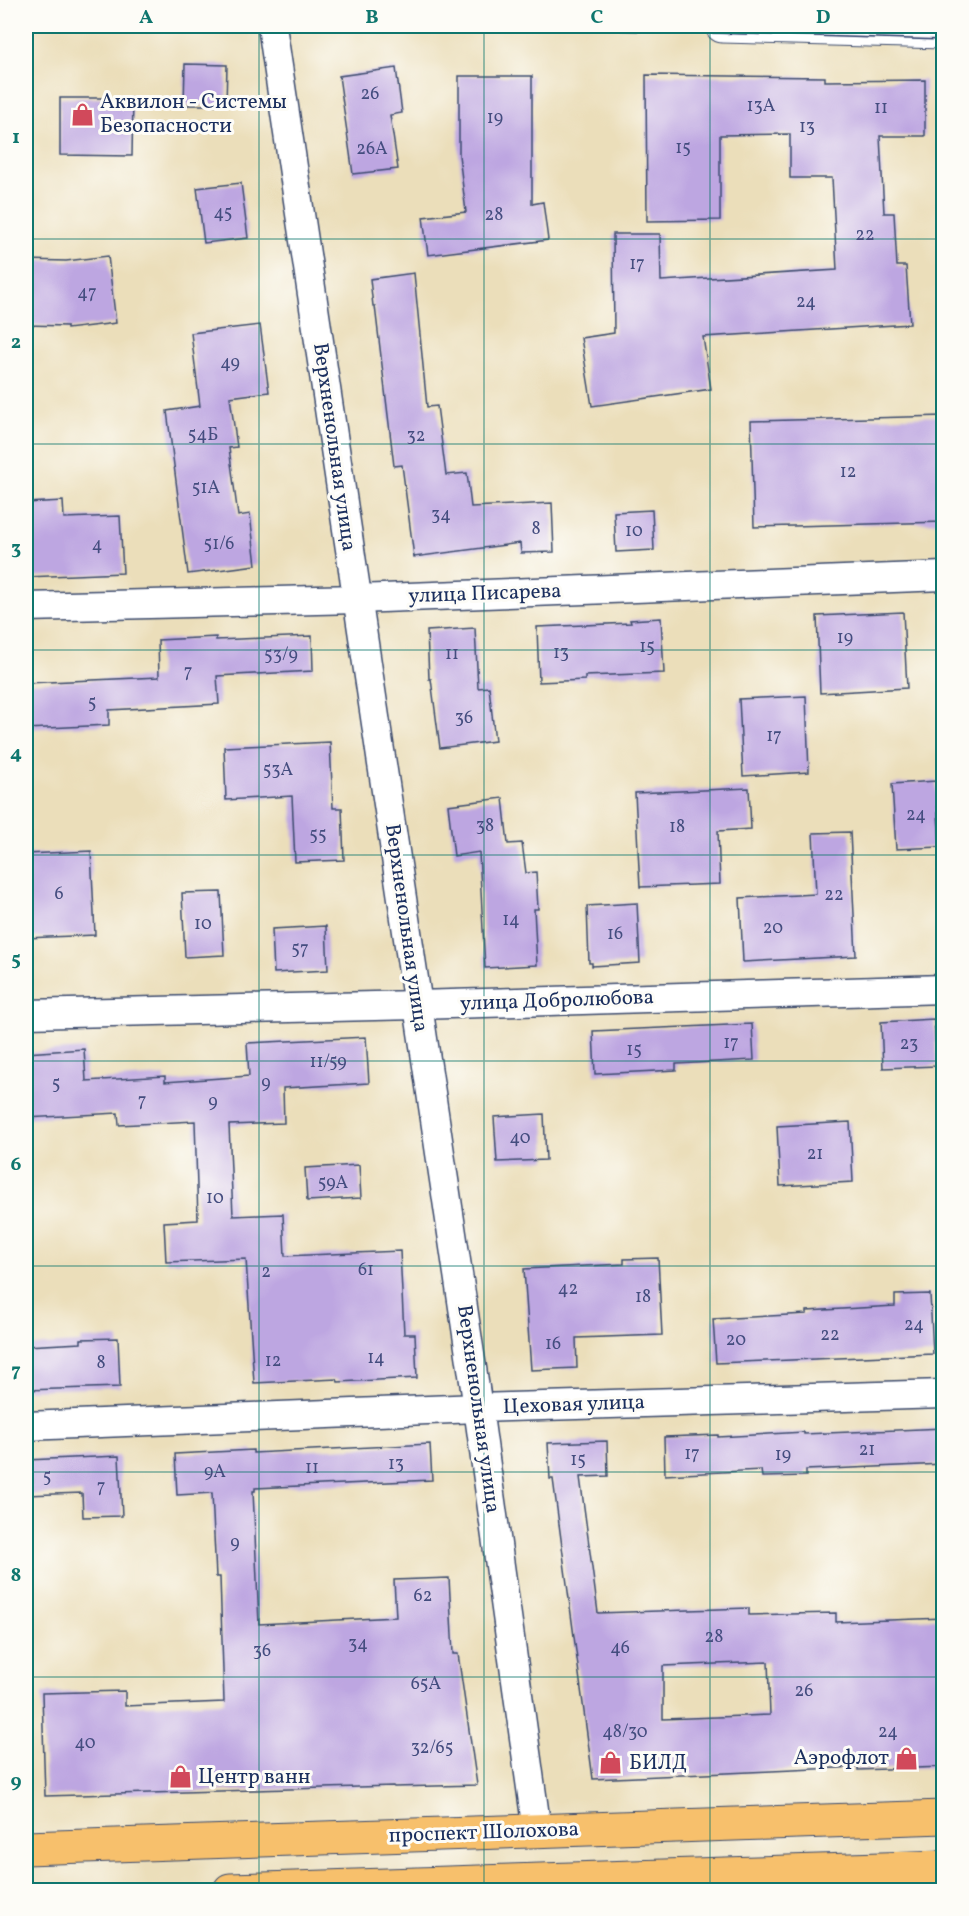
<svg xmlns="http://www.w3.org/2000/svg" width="969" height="1916" font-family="Vollkorn,serif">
  <rect width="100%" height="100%" fill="#fdfcf7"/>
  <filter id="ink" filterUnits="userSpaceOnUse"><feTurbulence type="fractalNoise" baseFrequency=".0167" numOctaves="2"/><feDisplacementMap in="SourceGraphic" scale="12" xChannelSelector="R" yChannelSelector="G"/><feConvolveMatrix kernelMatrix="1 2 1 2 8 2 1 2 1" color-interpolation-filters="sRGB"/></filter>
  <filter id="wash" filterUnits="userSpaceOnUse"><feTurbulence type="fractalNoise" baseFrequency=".008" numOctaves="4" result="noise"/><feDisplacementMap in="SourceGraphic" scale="24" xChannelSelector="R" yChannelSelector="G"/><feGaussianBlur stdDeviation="1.35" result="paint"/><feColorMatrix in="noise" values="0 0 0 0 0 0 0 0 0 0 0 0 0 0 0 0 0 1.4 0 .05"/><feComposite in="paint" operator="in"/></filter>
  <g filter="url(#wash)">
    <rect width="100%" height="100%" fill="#ebdeba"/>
    <g id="blocks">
      <g fill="#bda6e1" fill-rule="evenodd">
        <path d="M 185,64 L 227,65 L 226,105 L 184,105 Z"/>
        <path d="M 396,68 L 402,113 L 390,115 L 398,169 L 353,174 L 339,76 Z"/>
        <path d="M 646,75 L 825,77 L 825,81 L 925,80 L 925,136 L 880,136 L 884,213 L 894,213 L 897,266 L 906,266 L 910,324 L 703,337 L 711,389 L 592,406 L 581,338 L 614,333 L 613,234 L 660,234 L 661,281 L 837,270 L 832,178 L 790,178 L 790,134 L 720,135 L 720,220 L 647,221 Z"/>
        <path d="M 459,76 L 532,76 L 532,204 L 543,202 L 548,240 L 428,255 L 423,217 L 466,212 L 459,155 Z"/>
        <path d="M 60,98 L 133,98 L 132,156 L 60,155 Z"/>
        <path d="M 241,183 L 248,238 L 204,243 L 197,188 Z"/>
        <path d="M 108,256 L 116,323 L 67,329 L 67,326 L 26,325 L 26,260 L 66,261 Z"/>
        <path d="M 414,273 L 427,407 L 437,406 L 446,475 L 467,473 L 471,507 L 552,503 L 554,552 L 521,553 L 520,543 L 414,557 L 402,465 L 394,466 L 375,306 L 373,306 L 370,279 Z"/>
        <path d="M 260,325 L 269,392 L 230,397 L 237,447 L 229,448 L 238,516 L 250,514 L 256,565 L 188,574 L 167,411 L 200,406 L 191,333 Z"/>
        <path d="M 944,416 L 944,522 L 754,527 L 751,421 Z"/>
        <path d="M 63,501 L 64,518 L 120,516 L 123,573 L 26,577 L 26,503 Z"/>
        <path d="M 652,510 L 654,550 L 616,552 L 614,512 Z"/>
        <path d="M 903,612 L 907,688 L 820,693 L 817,616 Z"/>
        <path d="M 661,618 L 664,673 L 585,676 L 585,680 L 539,682 L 537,627 L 631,623 L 630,620 Z"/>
        <path d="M 475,628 L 478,688 L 489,687 L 495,741 L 440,748 L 431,679 L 429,679 L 427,631 Z"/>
        <path d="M 312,636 L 313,671 L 217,676 L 219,704 L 109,710 L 109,725 L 26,729 L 26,683 L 159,677 L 158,640 L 216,637 L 216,640 Z"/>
        <path d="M 806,696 L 809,772 L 743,776 L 739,699 Z"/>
        <path d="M 330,742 L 333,808 L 342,808 L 344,860 L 295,862 L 292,796 L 226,800 L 224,747 Z"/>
        <path d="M 936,781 L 940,847 L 896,849 L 892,784 Z"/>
        <path d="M 749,788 L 751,829 L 718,831 L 720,884 L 640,887 L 635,793 Z"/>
        <path d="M 503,798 L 508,844 L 522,843 L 526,873 L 536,872 L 538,909 L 534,909 L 537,965 L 485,968 L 479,852 L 454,856 L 448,805 Z"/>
        <path d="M 850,832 L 856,956 L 743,962 L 740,898 L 816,894 L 813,833 Z"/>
        <path d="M 91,851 L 95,935 L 26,938 L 26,854 Z"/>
        <path d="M 221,892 L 224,955 L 185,957 L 182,893 Z"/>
        <path d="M 637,903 L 640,963 L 592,966 L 592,963 L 589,963 L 587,906 Z"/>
        <path d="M 326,926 L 328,970 L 274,973 L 272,929 Z"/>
        <path d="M 934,1019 L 937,1066 L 883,1068 L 881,1022 Z"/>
        <path d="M 752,1024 L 754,1060 L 676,1064 L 676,1070 L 595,1074 L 593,1031 Z"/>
        <path d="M 366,1037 L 369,1083 L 283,1088 L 284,1123 L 229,1125 L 233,1216 L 283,1214 L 285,1256 L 400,1251 L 404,1334 L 415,1334 L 417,1378 L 338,1382 L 337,1379 L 254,1383 L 246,1259 L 166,1262 L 164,1222 L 198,1220 L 195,1121 L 119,1125 L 118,1113 L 26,1118 L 26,1053 L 84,1049 L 86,1081 L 165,1076 L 165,1082 L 249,1076 L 247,1043 Z"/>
        <path d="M 544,1114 L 546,1160 L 497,1162 L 494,1117 Z"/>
        <path d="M 850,1122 L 853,1182 L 780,1186 L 777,1126 Z"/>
        <path d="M 359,1165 L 361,1198 L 307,1201 L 305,1168 Z"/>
        <path d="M 658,1258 L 662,1335 L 576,1338 L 577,1368 L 531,1370 L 524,1269 L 624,1264 L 624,1259 Z"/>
        <path d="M 930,1294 L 933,1354 L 716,1363 L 713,1319 L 807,1314 L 807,1311 L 895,1306 L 895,1295 Z"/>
        <path d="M 118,1338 L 120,1387 L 26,1390 L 26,1346 L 81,1343 L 81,1339 Z"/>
        <path d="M 944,1428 L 944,1464 L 806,1470 L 806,1476 L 762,1477 L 761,1470 L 665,1475 L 664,1437 L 718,1435 L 718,1437 L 804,1432 L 804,1434 Z"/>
        <path d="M 607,1441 L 608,1476 L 580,1477 L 598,1613 L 749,1608 L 749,1615 L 836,1613 L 836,1622 L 944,1618 L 944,1767 L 858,1770 L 858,1767 L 593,1779 L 553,1479 L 550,1479 L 548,1443 ZM 768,1662 L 770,1715 L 663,1719 L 663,1666 Z"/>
        <path d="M 430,1444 L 432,1480 L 255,1488 L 255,1491 L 253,1491 L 259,1624 L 396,1617 L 394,1580 L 449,1578 L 453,1654 L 458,1654 L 477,1785 L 394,1787 L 393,1786 L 45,1796 L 42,1693 L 125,1691 L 125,1706 L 224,1702 L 220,1577 L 216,1577 L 212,1493 L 177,1495 L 175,1454 L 253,1450 L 253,1453 Z"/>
        <path d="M 119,1456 L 122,1516 L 83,1517 L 82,1493 L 26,1495 L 26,1460 Z"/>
      </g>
    </g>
  </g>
  <g filter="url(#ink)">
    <use href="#blocks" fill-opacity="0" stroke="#3a496c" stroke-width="1.5"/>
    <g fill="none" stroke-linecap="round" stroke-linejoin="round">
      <defs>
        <g id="minor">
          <path d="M 272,26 L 478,1408 L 537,1831"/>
          <path d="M 26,607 L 357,599 L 944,576"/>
          <path d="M 26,1014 L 417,1005 L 944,989"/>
          <path d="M 26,1426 L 478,1408 L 944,1394"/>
        </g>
        <path id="tertiary" d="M 722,26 L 944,32"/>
        <g id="primary">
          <path d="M 26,1848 L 944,1817"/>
          <path d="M 230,1890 L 944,1867"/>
        </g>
      </defs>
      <use href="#minor" stroke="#3a496c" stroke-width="31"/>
      <use href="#tertiary" stroke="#3a496c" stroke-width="35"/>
      <use href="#primary" stroke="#3a496c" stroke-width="35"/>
      <use href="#minor" stroke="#fff" stroke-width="28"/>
      <use href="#tertiary" stroke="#fff" stroke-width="33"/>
      <use href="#primary" stroke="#f7c06c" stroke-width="33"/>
      <path stroke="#1b2f5e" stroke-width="1.5" d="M 480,26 L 944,40"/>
    </g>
  </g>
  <path fill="none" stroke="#0f766e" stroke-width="1.5" stroke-opacity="0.55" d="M 259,26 L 259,1890M 484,26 L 484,1890M 710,26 L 710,1890M 26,239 L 944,239M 26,444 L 944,444M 26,650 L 944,650M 26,855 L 944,855M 26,1061 L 944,1061M 26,1266 L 944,1266M 26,1472 L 944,1472M 26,1677 L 944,1677"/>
  <defs>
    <symbol id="shop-bare" viewBox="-9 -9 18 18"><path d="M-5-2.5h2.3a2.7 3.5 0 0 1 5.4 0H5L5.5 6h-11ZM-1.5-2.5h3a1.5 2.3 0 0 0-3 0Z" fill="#d1495b" stroke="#fdfcf7" stroke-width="2.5" paint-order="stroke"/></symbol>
  </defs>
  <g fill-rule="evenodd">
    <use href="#shop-bare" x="66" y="98" width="33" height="33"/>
    <use href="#shop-bare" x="890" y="1742" width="33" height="33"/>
    <use href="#shop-bare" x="594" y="1746" width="33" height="33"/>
    <use href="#shop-bare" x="164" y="1760" width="33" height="33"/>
  </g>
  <g text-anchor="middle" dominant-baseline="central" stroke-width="6" stroke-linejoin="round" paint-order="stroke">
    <g font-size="18" fill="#444d7f">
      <text x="370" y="94">26</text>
      <text x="761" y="106">13А</text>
      <text x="881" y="108">11</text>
      <text x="495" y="118">19</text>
      <text x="807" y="127">13</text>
      <text x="683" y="148">15</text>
      <text x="372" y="149">26А</text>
      <text x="223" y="213">45</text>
      <text x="494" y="215">28</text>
      <text x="865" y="235">22</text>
      <text x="637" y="264">17</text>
      <text x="87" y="293">47</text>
      <text x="806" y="302">24</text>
      <text x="230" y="363">49</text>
      <text x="203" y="435">54Б</text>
      <text x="416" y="436">32</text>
      <text x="848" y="472">12</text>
      <text x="206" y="488">51А</text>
      <text x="441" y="515">34</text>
      <text x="536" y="529">8</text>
      <text x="634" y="531">10</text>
      <text x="219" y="544">51/6</text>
      <text x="97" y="545">4</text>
      <text x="845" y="638">19</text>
      <text x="647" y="647">15</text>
      <text x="561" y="653">13</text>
      <text x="452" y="654">11</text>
      <text x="281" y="655">53/9</text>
      <text x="188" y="672">7</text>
      <text x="92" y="703">5</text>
      <text x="464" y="718">36</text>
      <text x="774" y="736">17</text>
      <text x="278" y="770">53А</text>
      <text x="916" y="815">24</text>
      <text x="485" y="826">38</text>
      <text x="677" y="827">18</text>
      <text x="318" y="835">55</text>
      <text x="59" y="894">6</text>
      <text x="834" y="895">22</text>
      <text x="511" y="920">14</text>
      <text x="203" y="924">10</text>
      <text x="773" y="928">20</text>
      <text x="615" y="934">16</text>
      <text x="300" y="949">57</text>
      <text x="731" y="1043">17</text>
      <text x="909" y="1044">23</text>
      <text x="634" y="1050">15</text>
      <text x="328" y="1062">11/59</text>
      <text x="266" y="1083">9</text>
      <text x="56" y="1084">5</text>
      <text x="142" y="1101">7</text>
      <text x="213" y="1102">9</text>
      <text x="520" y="1138">40</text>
      <text x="815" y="1154">21</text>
      <text x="333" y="1183">59А</text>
      <text x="215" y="1198">10</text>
      <text x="366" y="1270">61</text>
      <text x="266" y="1272">2</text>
      <text x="568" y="1289">42</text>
      <text x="643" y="1297">18</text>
      <text x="914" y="1325">24</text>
      <text x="830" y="1335">22</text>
      <text x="736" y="1340">20</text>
      <text x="553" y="1344">16</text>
      <text x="376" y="1358">14</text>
      <text x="273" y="1361">12</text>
      <text x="101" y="1363">8</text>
      <text x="867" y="1450">21</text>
      <text x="692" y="1454">17</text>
      <text x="783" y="1455">19</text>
      <text x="578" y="1460">15</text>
      <text x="396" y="1464">13</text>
      <text x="312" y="1468">11</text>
      <text x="215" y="1472">9А</text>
      <text x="47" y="1477">5</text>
      <text x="101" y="1487">7</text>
      <text x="235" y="1543">9</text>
      <text x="423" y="1596">62</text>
      <text x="714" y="1637">28</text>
      <text x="358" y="1644">34</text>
      <text x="620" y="1648">46</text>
      <text x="262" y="1651">36</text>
      <text x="426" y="1684">65А</text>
      <text x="804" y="1691">26</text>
      <text x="625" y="1732">48/30</text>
      <text x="888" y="1732">24</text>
      <text x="85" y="1743">40</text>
      <text x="432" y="1748">32/65</text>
    </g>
    <g font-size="21" fill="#1b2f5e" stroke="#fdfcf7" text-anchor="start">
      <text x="100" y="102">Аквилон - Системы<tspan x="100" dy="24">Безопасности</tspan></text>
      <text x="889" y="1758" text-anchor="end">Аэрофлот</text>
      <text x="629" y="1763">БИЛД</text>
      <text x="198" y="1777">Центр ванн</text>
    </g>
    <g font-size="21" fill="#1b2f5e" stroke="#fdfcf7">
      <text transform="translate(334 447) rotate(82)">Верхненольная улица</text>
      <text transform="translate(485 594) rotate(-2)">улица Писарева</text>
      <text transform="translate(406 928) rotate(82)">Верхненольная улица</text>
      <text transform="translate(557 1001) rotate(-2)">улица Добролюбова</text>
      <text transform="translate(574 1405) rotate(-2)">Цеховая улица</text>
      <text transform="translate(478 1409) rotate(82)">Верхненольная улица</text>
      <text transform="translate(484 1833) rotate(-2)">проспект Шолохова</text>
    </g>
  </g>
  <rect width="969" height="1916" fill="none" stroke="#fdfcf7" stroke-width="66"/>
  <rect x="33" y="33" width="903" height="1850" fill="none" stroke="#0f766e" stroke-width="2"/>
  <g font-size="20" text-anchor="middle" font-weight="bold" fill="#0f766e">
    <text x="146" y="23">A</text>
    <text x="372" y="23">B</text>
    <text x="597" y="23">C</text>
    <text x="823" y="23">D</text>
    <text x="16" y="143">1</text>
    <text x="16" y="348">2</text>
    <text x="16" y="554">3</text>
    <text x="16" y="759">4</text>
    <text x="16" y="965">5</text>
    <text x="16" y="1170">6</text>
    <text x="16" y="1376">7</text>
    <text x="16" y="1581">8</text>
    <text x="16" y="1787">9</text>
  </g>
</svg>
